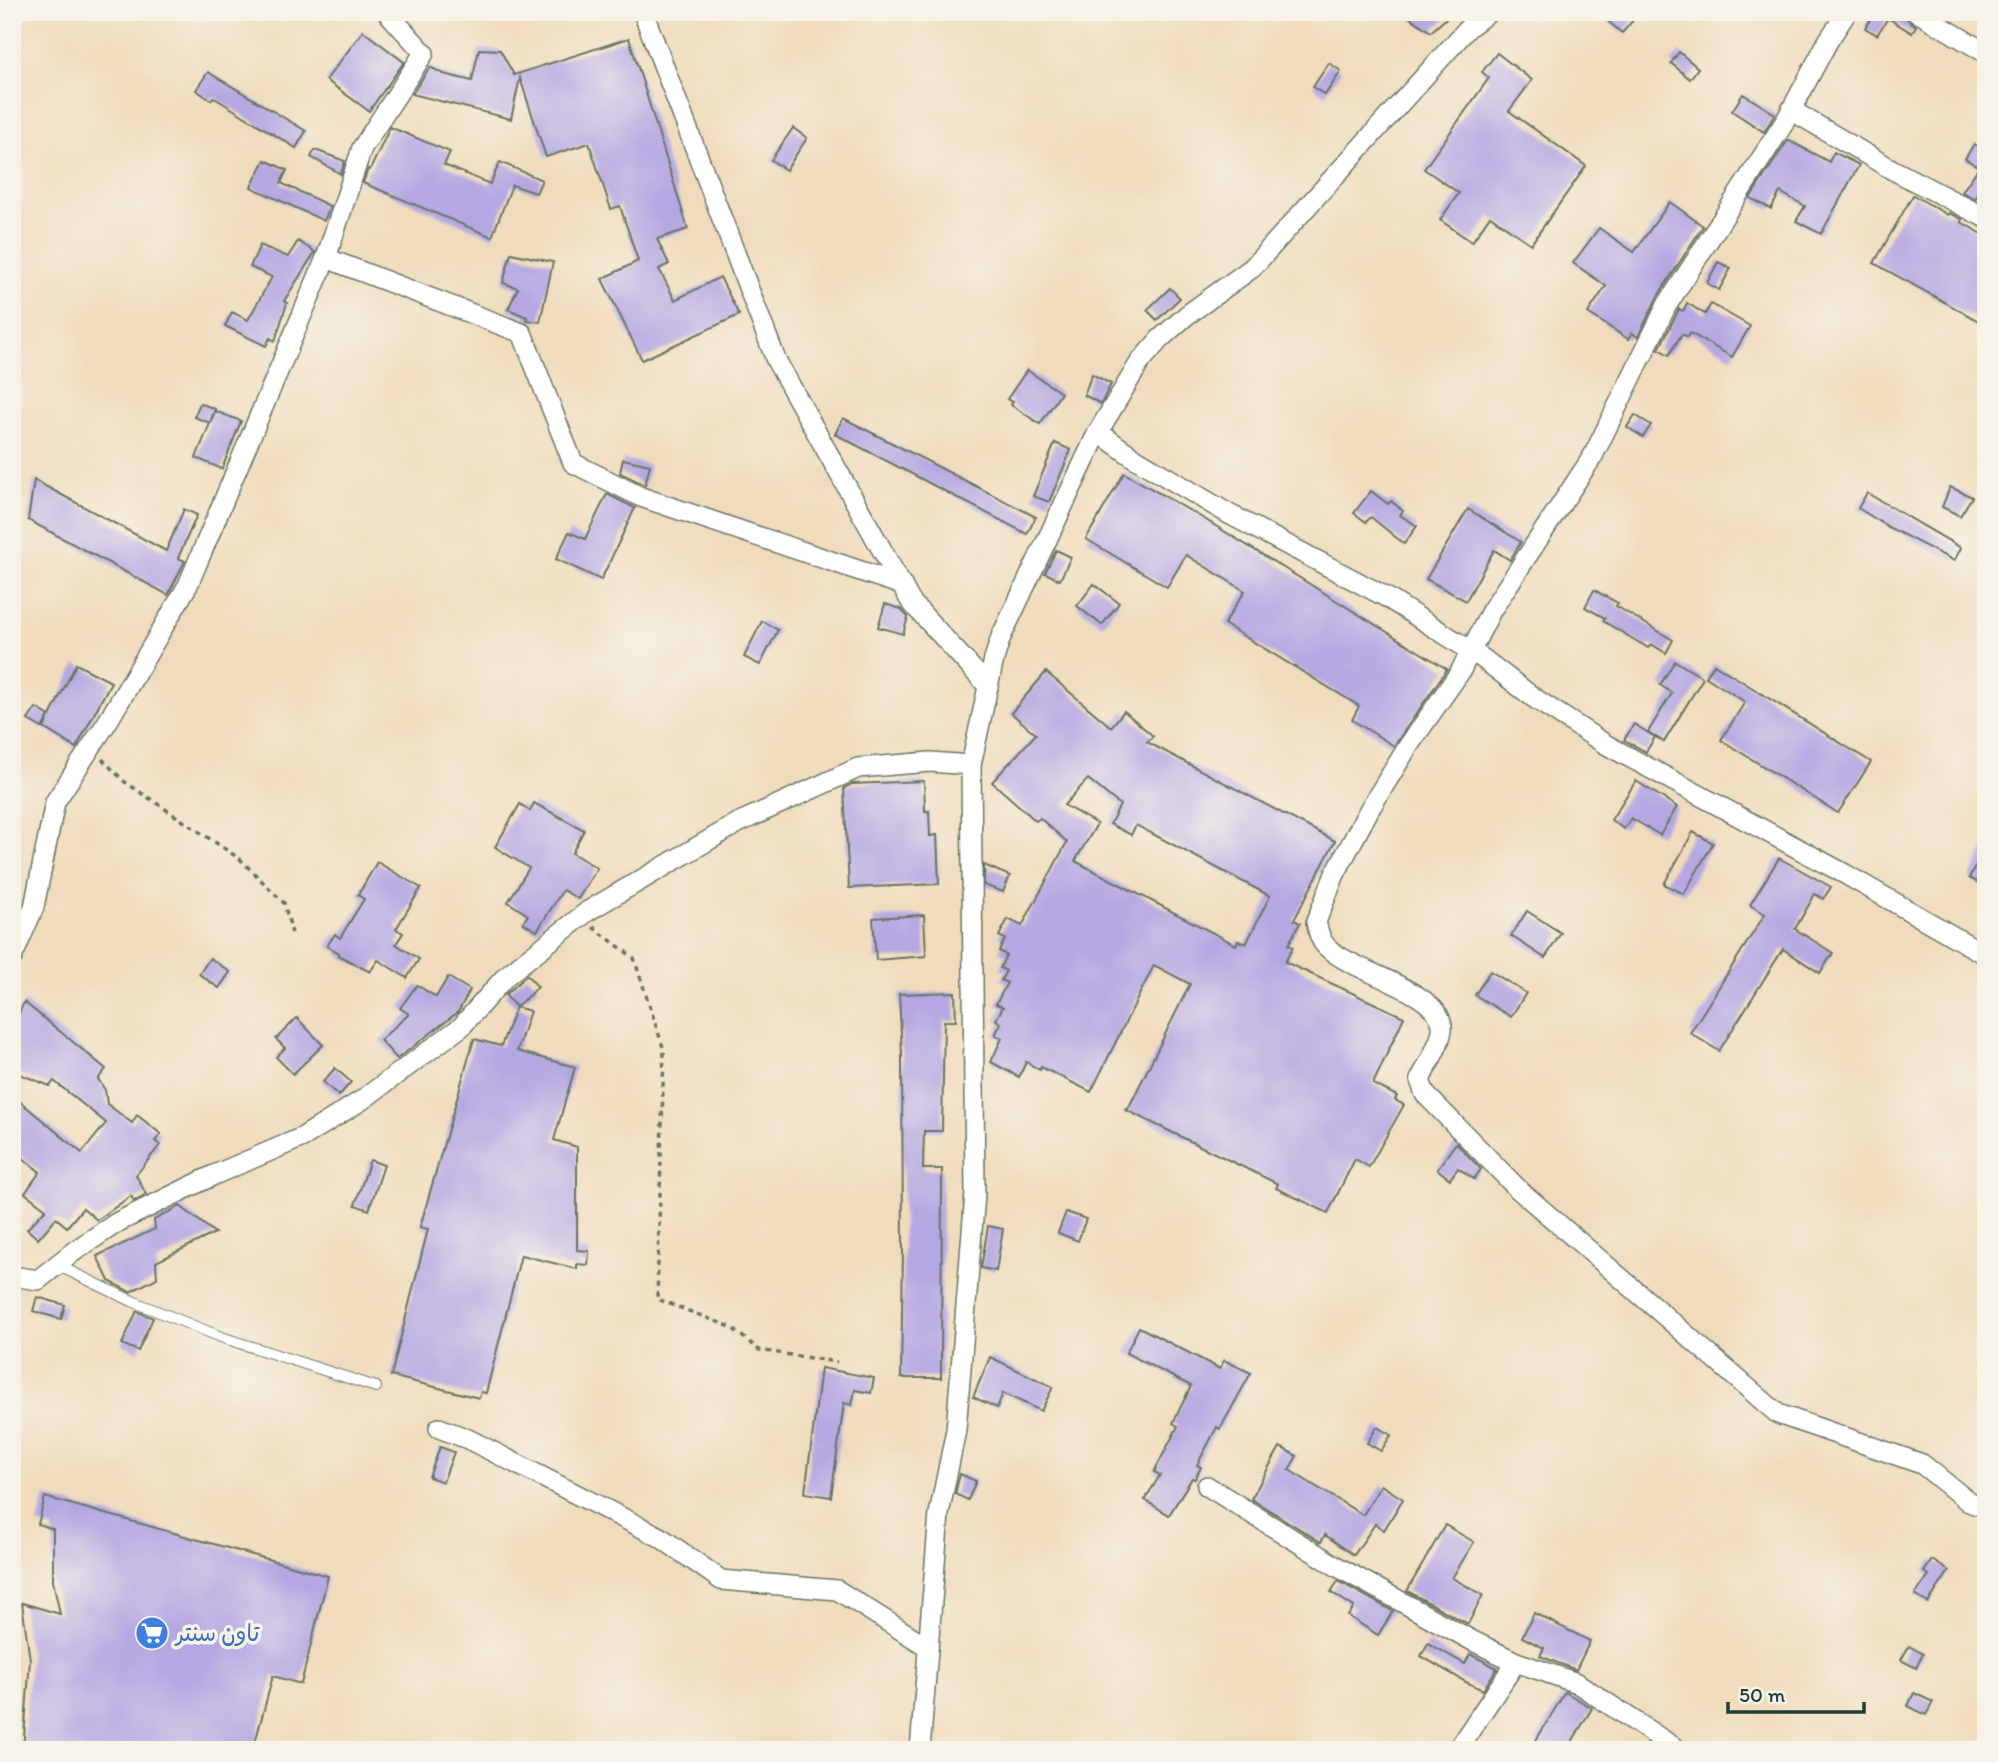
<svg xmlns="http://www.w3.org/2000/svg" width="1998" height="1762" font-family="Itim,'Playpen Sans Arabic',sans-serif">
  <rect width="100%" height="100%" fill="#f7f3e8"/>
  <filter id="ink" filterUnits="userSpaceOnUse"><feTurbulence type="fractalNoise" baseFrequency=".0143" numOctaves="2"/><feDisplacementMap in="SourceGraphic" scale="14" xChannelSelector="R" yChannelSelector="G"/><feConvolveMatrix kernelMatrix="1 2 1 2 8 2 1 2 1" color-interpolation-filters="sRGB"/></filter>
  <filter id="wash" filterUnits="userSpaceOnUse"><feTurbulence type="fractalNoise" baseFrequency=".00686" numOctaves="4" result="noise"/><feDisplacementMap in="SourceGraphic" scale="28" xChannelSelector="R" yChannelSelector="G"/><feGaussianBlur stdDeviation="1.57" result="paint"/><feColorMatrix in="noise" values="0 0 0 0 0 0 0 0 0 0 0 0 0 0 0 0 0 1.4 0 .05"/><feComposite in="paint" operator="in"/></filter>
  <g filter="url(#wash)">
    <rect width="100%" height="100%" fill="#f0dcbc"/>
    <g id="blocks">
      <g fill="#b5a8e2" fill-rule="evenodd">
        <path d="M 1402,12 L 1453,12 L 1431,32 Z"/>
        <path d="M 1597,12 L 1640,12 L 1622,33 Z"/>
        <path d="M 1875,12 L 1905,12 L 1907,19 L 1916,26 L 1912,33 L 1888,18 L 1877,35 L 1865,28 Z"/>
        <path d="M 363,31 L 404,62 L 369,111 L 326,80 Z"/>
        <path d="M 629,38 L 688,229 L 657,239 L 669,264 L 659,269 L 675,300 L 720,277 L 739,315 L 642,360 L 602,279 L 638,261 L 620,206 L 611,209 L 589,143 L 546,157 L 520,78 L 511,119 L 412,94 L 430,67 L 444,74 L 472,81 L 479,49 L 500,50 L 514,75 Z"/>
        <path d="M 1679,52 L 1698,68 L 1690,79 L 1671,63 Z"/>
        <path d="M 1497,53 L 1532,80 L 1509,111 L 1586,166 L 1531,244 L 1490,216 L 1472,242 L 1440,220 L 1459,193 L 1424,169 L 1489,78 L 1482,72 Z"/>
        <path d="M 1329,63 L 1341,71 L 1325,95 L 1313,87 Z"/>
        <path d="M 208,72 L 306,131 L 296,148 L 213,97 L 211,100 L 196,90 Z"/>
        <path d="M 1743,94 L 1775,114 L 1764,132 L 1732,111 Z"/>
        <path d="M 390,127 L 450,152 L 444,165 L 490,184 L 500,162 L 542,180 L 536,193 L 512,185 L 492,237 L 363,183 L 368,169 L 370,170 Z"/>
        <path d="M 793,128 L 807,138 L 786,170 L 771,160 Z"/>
        <path d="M 1788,140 L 1829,162 L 1834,152 L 1859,165 L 1821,234 L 1796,221 L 1805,206 L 1780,192 L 1771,209 L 1750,198 Z"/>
        <path d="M 1974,144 L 1986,151 L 1986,182 L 1975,199 L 1962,192 L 1979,167 L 1965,159 Z"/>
        <path d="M 315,150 L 345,161 L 341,174 L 311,157 Z"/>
        <path d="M 265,160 L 287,170 L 281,183 L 330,206 L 324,221 L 251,187 Z"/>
        <path d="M 1913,195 L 1948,215 L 1949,213 L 1962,219 L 1961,222 L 1986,236 L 1986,325 L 1874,263 Z"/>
        <path d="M 1670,202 L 1703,226 L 1658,296 L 1638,337 L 1632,333 L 1628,339 L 1588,313 L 1606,286 L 1573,263 L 1599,228 L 1634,252 Z"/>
        <path d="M 298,241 L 315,252 L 284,301 L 287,303 L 275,341 L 270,338 L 266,346 L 225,326 L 232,312 L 248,320 L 272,277 L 250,267 L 260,245 L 288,257 Z"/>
        <path d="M 511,253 L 553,262 L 540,322 L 526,320 L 527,317 L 508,309 L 518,288 L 503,283 Z"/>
        <path d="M 1718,262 L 1731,268 L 1719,290 L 1707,283 Z"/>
        <path d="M 1170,288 L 1180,298 L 1157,320 L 1147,310 Z"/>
        <path d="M 1687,303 L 1705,314 L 1711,304 L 1750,326 L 1732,357 L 1690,333 L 1688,337 L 1682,334 L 1669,355 L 1659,349 L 1679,309 L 1683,311 Z"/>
        <path d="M 1027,370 L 1061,393 L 1040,424 L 1011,405 L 1013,402 L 1007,399 Z"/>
        <path d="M 1092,374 L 1111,384 L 1101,404 L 1084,395 Z"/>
        <path d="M 200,403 L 215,409 L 210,423 L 194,417 Z"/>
        <path d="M 215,411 L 241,421 L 222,469 L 196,458 Z"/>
        <path d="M 1635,415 L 1651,425 L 1643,437 L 1627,427 Z"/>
        <path d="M 843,418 L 1036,517 L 1027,534 L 835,434 Z"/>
        <path d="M 1055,443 L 1071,450 L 1049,502 L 1033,496 Z"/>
        <path d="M 623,459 L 650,465 L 645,485 L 620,473 Z"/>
        <path d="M 1124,473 L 1206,520 L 1447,669 L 1394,746 L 1352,720 L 1359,706 L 1224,624 L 1245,591 L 1186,555 L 1167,587 L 1086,539 Z"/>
        <path d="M 34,480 L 166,551 L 184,509 L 197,515 L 178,558 L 185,561 L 168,595 L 28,520 Z"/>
        <path d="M 1950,487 L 1972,497 L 1960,516 L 1942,507 Z"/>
        <path d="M 1371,491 L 1388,504 L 1391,501 L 1403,511 L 1400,515 L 1417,526 L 1404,544 L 1371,517 L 1366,522 L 1354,513 Z"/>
        <path d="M 1867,493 L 1961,548 L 1954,561 L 1890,528 L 1858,508 Z"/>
        <path d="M 607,494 L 635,508 L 601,580 L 556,559 L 569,532 L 585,539 Z"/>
        <path d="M 1468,509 L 1521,542 L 1510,560 L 1494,550 L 1466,601 L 1426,579 Z"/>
        <path d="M 1056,550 L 1071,557 L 1060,580 L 1045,573 Z"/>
        <path d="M 1094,584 L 1119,603 L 1102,625 L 1077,606 Z"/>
        <path d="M 1594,590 L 1618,603 L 1616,606 L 1673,640 L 1666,653 L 1651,644 L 1648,648 L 1603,621 L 1605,618 L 1585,607 Z"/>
        <path d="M 885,604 L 901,609 L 908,617 L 903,634 L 878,627 Z"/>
        <path d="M 762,621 L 778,630 L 760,665 L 744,657 Z"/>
        <path d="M 1675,661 L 1703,678 L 1664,742 L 1648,732 L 1672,693 L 1660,685 Z"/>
        <path d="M 76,664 L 111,682 L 76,748 L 44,728 L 49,716 L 42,728 L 28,720 L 36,708 L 50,716 Z"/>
        <path d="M 1714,664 L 1871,762 L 1838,813 L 1721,740 L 1745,702 L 1706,677 Z"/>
        <path d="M 1046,672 L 1111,727 L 1124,711 L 1153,736 L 1147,742 L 1335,841 L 1294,920 L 1300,923 L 1288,945 L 1293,947 L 1285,962 L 1404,1017 L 1373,1084 L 1397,1096 L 1395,1100 L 1404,1105 L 1369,1167 L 1355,1159 L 1328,1213 L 1276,1188 L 1278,1184 L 1124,1109 L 1128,1109 L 1190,984 L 1154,965 L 1091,1092 L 1041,1067 L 1040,1070 L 1026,1062 L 1019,1077 L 991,1062 L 1002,1038 L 995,1035 L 1001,1023 L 996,1020 L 1003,1007 L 996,1004 L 1007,983 L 1001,980 L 1006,971 L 1000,968 L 1006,955 L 999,951 L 1005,939 L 999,936 L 1008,919 L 1022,926 L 1067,842 L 1040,818 L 1036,821 L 992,782 L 1036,734 L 1011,713 ZM 1088,779 L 1120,805 L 1110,824 L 1131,835 L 1136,825 L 1270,896 L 1246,944 L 1238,941 L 1236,945 L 1075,861 L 1097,824 L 1064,805 Z"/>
        <path d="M 1634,724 L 1655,737 L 1646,752 L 1624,740 Z"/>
        <path d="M 924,781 L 925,811 L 929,811 L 930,836 L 937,835 L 939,884 L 849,888 L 844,788 L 852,784 Z"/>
        <path d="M 1636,781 L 1677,807 L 1660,835 L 1631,818 L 1624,829 L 1611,820 Z"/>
        <path d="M 534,803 L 584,830 L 572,853 L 597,868 L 578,899 L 563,890 L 537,931 L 523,923 L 528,915 L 508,902 L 529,868 L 495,847 L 520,804 L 530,811 Z"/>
        <path d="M 1693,832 L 1713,843 L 1684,894 L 1664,884 Z"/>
        <path d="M 1986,847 L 1986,887 L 1969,878 Z"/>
        <path d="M 1779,858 L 1831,887 L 1823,899 L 1815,894 L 1795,929 L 1833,953 L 1820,973 L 1783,949 L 1719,1051 L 1690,1033 L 1765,914 L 1750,905 Z"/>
        <path d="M 377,862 L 421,888 L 396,929 L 403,933 L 396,944 L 419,959 L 407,978 L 378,960 L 370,972 L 338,955 L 339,953 L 327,946 L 335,934 L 340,938 L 364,899 L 358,895 Z"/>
        <path d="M 984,865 L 1010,876 L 1003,892 L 984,885 Z"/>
        <path d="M 1527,911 L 1561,933 L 1545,958 L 1511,936 Z"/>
        <path d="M 924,915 L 926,956 L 876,960 L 873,918 Z"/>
        <path d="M 210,958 L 230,972 L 219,988 L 199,974 Z"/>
        <path d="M 1490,971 L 1526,993 L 1511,1017 L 1475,995 Z"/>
        <path d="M 527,975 L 538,987 L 516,1007 L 530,1011 L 517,1051 L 575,1067 L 554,1140 L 577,1147 L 577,1250 L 589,1251 L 588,1265 L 577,1264 L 577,1269 L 521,1255 L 486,1393 L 481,1392 L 479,1398 L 391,1376 L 428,1229 L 420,1227 L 474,1039 L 501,1046 L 516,1007 L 505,995 Z"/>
        <path d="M 448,977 L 470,990 L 458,1012 L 397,1059 L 380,1040 L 409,1014 L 400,1008 L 417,985 L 436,997 Z"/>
        <path d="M 955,992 L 956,1021 L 944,1021 L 942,1131 L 924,1131 L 923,1169 L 942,1169 L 941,1378 L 901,1378 L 903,1251 L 902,1054 L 899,994 Z"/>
        <path d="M 24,1002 L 106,1069 L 98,1079 L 105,1090 L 107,1104 L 132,1123 L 137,1115 L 161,1134 L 155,1141 L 160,1145 L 136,1175 L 146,1194 L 134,1201 L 131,1196 L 97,1220 L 83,1208 L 67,1227 L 56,1218 L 38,1239 L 27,1229 L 46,1209 L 25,1193 L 40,1172 L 12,1149 L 12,1095 L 82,1153 L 106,1123 L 54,1081 L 50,1086 L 12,1071 L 12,1029 Z"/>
        <path d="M 297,1018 L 323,1045 L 293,1074 L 276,1057 L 285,1048 L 276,1039 Z"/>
        <path d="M 335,1068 L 351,1082 L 339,1096 L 323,1082 Z"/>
        <path d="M 1456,1143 L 1481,1169 L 1474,1179 L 1458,1168 L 1450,1179 L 1437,1169 Z"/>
        <path d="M 370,1160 L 384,1165 L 369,1210 L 355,1205 Z"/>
        <path d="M 180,1206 L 215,1233 L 156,1262 L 157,1278 L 130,1292 L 109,1281 L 97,1256 L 155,1229 L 154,1220 Z"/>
        <path d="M 1066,1212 L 1086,1219 L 1078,1241 L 1058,1233 Z"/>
        <path d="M 988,1226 L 1003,1229 L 996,1271 L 981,1268 Z"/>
        <path d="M 37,1297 L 65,1305 L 61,1319 L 33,1311 Z"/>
        <path d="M 137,1311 L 153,1318 L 138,1351 L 122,1344 Z"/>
        <path d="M 1139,1327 L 1220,1369 L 1224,1360 L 1251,1373 L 1220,1429 L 1217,1427 L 1197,1465 L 1201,1467 L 1195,1479 L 1192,1478 L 1169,1515 L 1145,1500 L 1160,1475 L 1154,1472 L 1178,1426 L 1173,1423 L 1191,1386 L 1126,1353 Z"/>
        <path d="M 990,1357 L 1053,1387 L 1041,1411 L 1003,1393 L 997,1408 L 973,1397 Z"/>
        <path d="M 821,1368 L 874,1378 L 871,1393 L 855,1390 L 852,1405 L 844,1403 L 831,1497 L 805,1493 Z"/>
        <path d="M 1377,1427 L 1391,1435 L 1381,1451 L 1367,1443 Z"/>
        <path d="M 440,1447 L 454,1452 L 443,1482 L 429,1477 Z"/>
        <path d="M 1280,1447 L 1297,1456 L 1289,1470 L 1363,1515 L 1381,1485 L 1403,1499 L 1384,1530 L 1375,1524 L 1354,1555 L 1325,1535 L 1321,1542 L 1251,1499 Z"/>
        <path d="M 960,1474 L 976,1481 L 968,1500 L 955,1494 Z"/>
        <path d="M 45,1497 L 328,1576 L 301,1684 L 273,1676 L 253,1750 L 23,1750 L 30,1660 L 22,1603 L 60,1614 L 53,1581 L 53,1529 L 38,1524 Z"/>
        <path d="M 1445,1525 L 1474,1542 L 1452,1578 L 1483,1595 L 1468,1624 L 1407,1591 Z"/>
        <path d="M 1932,1560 L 1949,1571 L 1928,1603 L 1915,1595 L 1929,1575 L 1924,1572 Z"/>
        <path d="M 1338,1581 L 1393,1611 L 1378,1635 L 1348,1616 L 1354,1607 L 1331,1592 Z"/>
        <path d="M 1534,1613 L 1590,1641 L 1576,1670 L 1540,1656 L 1544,1648 L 1522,1637 Z"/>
        <path d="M 1428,1643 L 1465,1664 L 1470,1654 L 1497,1668 L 1483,1690 L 1466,1682 L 1421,1656 Z"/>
        <path d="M 1909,1646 L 1923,1654 L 1916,1668 L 1901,1660 Z"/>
        <path d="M 1565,1692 L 1592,1708 L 1567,1750 L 1547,1750 L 1535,1742 Z"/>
        <path d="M 1914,1693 L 1933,1702 L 1926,1715 L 1908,1706 Z"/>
      </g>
    </g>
  </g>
  <g filter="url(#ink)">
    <use href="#blocks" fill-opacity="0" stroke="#687564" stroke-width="2"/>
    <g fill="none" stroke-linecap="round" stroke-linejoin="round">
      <defs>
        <path id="service" d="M 57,1265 L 132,1301 L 221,1337 L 376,1387"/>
        <g id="minor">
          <path d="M 643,12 L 776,360 L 911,602 L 988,686"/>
          <path d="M 1847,12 L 1828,41 L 1786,120 L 1667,305 L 1593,456 L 1491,611 L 1460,672 L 1409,745 L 1369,810 L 1335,874 L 1316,922 C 1318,930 1320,941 1327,947 C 1350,971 1437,990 1442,1025 C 1444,1039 1426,1067 1420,1080 L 1425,1094 L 1518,1189 L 1778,1414 L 1922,1464 L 1969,1502 L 1986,1508"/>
          <path d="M 1917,12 L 1986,53"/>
          <path d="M 1791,110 L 1893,170 L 1986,218"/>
          <path d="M 326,258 L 522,333 L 573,463 L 641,497 L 902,585"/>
          <path d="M 1098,432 L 1136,459 L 1229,514 L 1386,597 L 1482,658 L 1534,698 L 1605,744 L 1845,874 L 1986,955"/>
          <path d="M 12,958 L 34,907 L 55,802 L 108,721 L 188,585 L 326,258 L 362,148 L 424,53 L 387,12"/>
          <path d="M 12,1276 L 38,1280 L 73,1252 L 118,1222 L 214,1175 L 303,1137 L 362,1100 L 461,1027 L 506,976 L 588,911 L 738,823 L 858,768 L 930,762 L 971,765"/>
          <path d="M 439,1428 L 468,1439 L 660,1537 L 721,1580 L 837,1590 L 928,1647"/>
          <path d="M 1207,1486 L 1336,1566 L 1473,1641 L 1516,1662 L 1577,1683 L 1678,1750"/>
          <path d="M 920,1750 L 939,1514 L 956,1430 L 975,1194 L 971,765 L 994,659 L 1001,637 L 1098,432 L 1140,362 L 1160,339 L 1187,315 L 1252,268 L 1469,27 L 1489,12"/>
          <path d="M 1457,1750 L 1516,1662"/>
        </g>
      </defs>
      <use href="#service" stroke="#687564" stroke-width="12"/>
      <use href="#minor" stroke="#687564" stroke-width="22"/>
      <g stroke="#687564" stroke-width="3.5" stroke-dasharray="5 5" stroke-linecap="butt">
        <path d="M 102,759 L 125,782 L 240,859 L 284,903 L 292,933"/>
        <path d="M 593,927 L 634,958 L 664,1050 L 657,1299 L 731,1327 L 759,1350 L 837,1362"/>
      </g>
      <use href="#service" stroke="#fff" stroke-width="10"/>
      <use href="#minor" stroke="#fff" stroke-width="19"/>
    </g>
  </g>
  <defs>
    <symbol id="supermarket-disc" viewBox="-11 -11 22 22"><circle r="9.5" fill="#3f7fe0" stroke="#f7f3e8"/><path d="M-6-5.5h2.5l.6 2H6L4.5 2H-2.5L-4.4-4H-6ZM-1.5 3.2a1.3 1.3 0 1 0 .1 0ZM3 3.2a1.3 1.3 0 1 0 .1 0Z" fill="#fff"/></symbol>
  </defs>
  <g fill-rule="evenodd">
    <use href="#supermarket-disc" x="133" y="1614" width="38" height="38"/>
  </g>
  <g text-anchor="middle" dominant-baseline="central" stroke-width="7" stroke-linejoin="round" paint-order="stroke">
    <g font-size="23" fill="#366cbe" stroke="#f7f3e8" text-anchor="start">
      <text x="176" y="1633">تاون سنتر</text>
    </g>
  </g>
  <rect width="1998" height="1762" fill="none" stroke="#f7f3e8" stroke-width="42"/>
  <path d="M1728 1702v10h136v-10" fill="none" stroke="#1f3d34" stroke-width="3.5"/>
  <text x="1739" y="1702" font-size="21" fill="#1f3d34" stroke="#f7f3e8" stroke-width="5" paint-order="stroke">50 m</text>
</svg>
